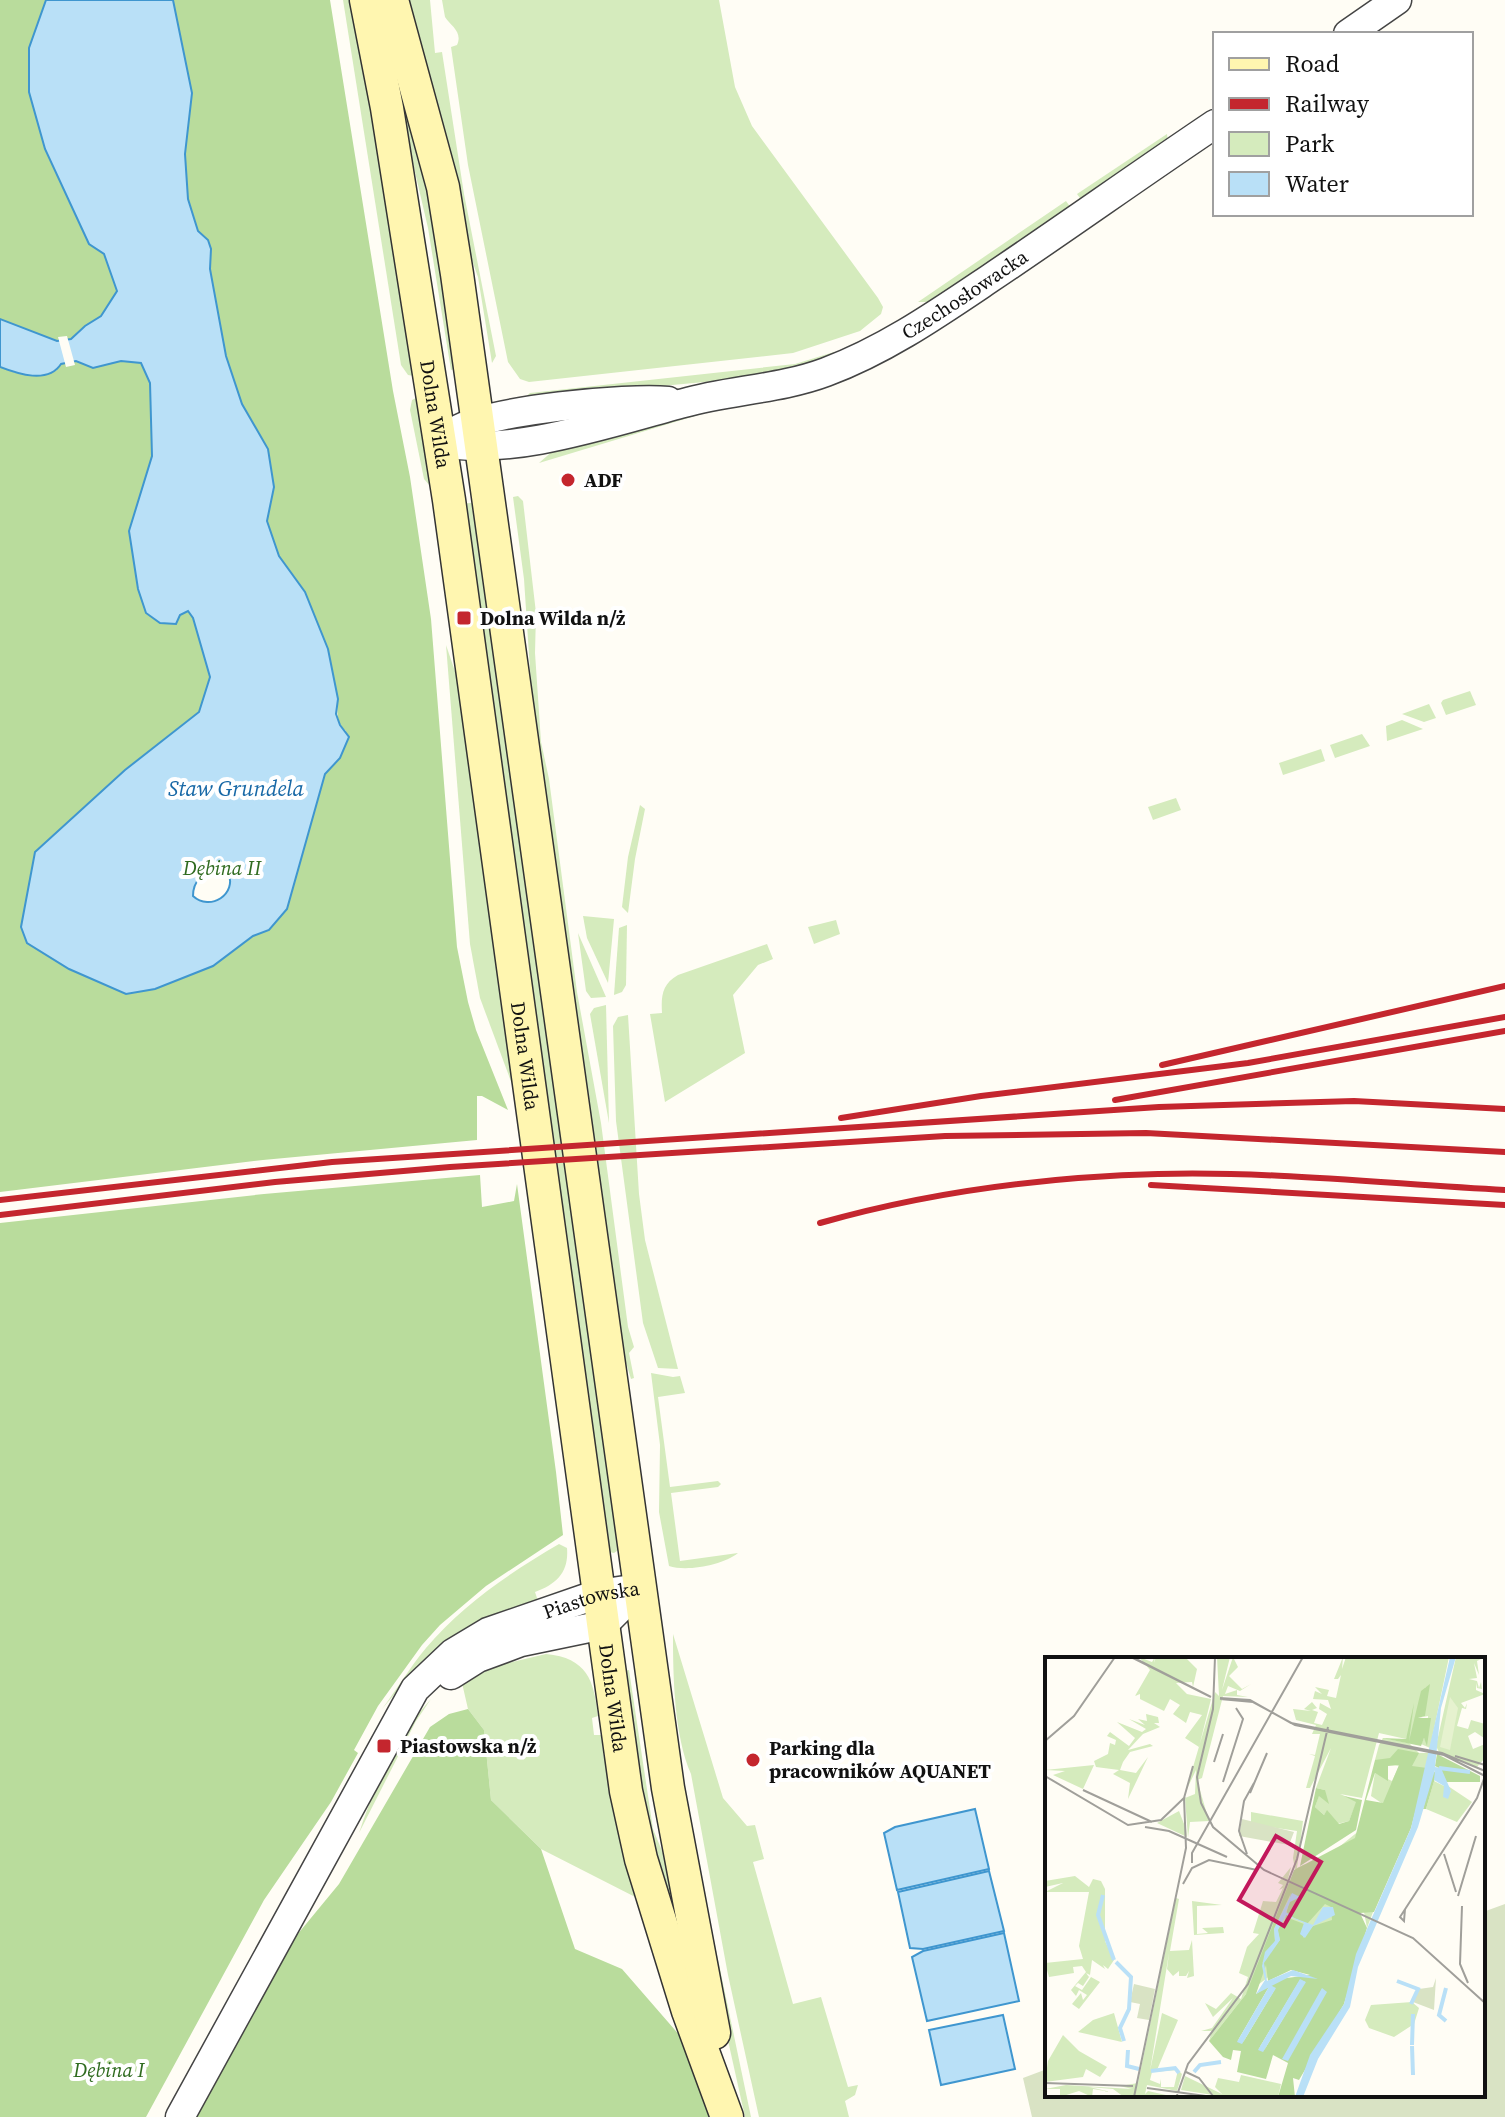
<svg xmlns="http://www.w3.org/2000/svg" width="1505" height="2117" font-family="'Source Serif 4',serif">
  <rect width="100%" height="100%" fill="#fffdf5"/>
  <g fill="#d5ebbd">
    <path d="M 343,0 L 358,0 L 414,376 L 408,375 L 401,365 Z"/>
    <path d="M 399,0 L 430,0 L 435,53 L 442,52 L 464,194 L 496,356 L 492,363 L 478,277 L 463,235 Z"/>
    <path d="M 442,0 L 719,0 L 735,87 L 752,126 L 878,298 L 883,307 L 881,314 L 860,331 L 793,353 L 529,382 L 520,379 L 508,362 L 468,165 L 451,47 L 457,45 C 463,32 451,26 445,17 Z"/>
    <path d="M 400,80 L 438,230 L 460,368 L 451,370 L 428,228 L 395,86 Z"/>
    <path d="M 1167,134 L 1168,143 L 1082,201 L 1077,194 Z"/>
    <path d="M 1066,201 L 1071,208 L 930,302 L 918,302 Z"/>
    <path d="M 834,352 L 836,357 L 747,378 L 523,399 L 530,393 L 795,364 Z"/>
    <path d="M 422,395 L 431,487 L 424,479 L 410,410 L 412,400 Z"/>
    <path d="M 718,409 L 539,463 L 563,442 Z"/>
    <path d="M 518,496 L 523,501 L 536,613 L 535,653 L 541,742 L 549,779 L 577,992 L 601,1123 L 628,1327 L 634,1347 L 629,1353 L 634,1378 L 631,1379 L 616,1330 L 532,700 L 524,579 L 513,497 Z"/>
    <path d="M 479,502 L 621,1548 L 614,1553 L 609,1552 L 461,504 Z"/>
    <path d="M 446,645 L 464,698 L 519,1103 L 480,998 L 470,944 Z"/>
    <path d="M 1470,691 L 1476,705 L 1446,715 L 1441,703 L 1443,700 Z"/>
    <path d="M 1429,704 L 1436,718 L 1424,722 L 1402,714 Z"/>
    <path d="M 1402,720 L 1423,729 L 1387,741 L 1386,726 Z"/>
    <path d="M 1362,734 L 1370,746 L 1335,758 L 1330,745 Z"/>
    <path d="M 1321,749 L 1325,761 L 1283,775 L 1279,763 Z"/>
    <path d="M 1176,798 L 1181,810 L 1153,820 L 1148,807 Z"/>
    <path d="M 640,805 L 645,809 L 635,859 L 628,913 L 622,907 L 628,857 Z"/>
    <path d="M 583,916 L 614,919 L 608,983 L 587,938 Z"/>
    <path d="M 836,920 L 840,934 L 814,944 L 808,927 Z"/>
    <path d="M 627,925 L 626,985 L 622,992 L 614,995 L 619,928 Z"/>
    <path d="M 578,933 L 581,940 L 606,997 L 591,998 L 586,991 Z"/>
    <path d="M 767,944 L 773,959 L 758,965 L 733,995 L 745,1053 L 665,1102 L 650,1014 L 662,1013 C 661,996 662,984 678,975 Z"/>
    <path d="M 606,1005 L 609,1123 L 590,1014 L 594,1008 Z"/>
    <path d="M 628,1015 L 639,1194 L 645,1240 L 678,1369 L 658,1368 L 643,1323 L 616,1121 L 613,1026 L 618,1017 Z"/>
    <path d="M 651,1373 L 673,1377 L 680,1376 L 685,1393 L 658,1397 L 670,1487 L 718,1481 L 721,1484 L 718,1487 L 671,1493 L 680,1561 L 738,1553 C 723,1565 687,1572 669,1566 L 659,1512 L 660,1445 Z"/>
    <path d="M 559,1544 L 567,1548 C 569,1572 557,1584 535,1592 L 539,1604 L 404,1683 L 382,1709 C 397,1689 410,1667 426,1648 C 462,1605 511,1572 559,1544 Z"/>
    <path d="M 673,1634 L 723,1798 L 747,1826 L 755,1825 L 764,1859 L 753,1862 L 793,2004 L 821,1997 L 848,2087 L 858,2085 L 855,2095 L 845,2101 L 849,2117 L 759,2117 L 728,1975 L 691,1774 C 674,1735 673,1676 673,1634 Z"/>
    <path d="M 546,1654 C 587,1658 594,1680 598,1716 L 592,1718 L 594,1735 L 601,1735 L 604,1758 L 609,1758 L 645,1902 L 541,1849 L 491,1800 L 484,1730 L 468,1709 L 462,1683 L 499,1665 Z"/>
    <path d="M 629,1670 L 653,1829 L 667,1863 L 690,1978 L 653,1867 L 620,1672 Z"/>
    <path d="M 431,1699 L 416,1721 L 359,1833 C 375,1785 396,1737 431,1699 Z"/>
    <path d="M 693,1840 L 751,2117 L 745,2117 L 717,1991 Z"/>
  </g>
  <g fill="#b9dc9c">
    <path d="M 0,0 L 46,0 L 29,48 L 29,92 L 45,149 L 104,254 L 117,291 L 101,316 L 85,326 L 71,339 L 57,341 L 0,319 Z"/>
    <path d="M 173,0 L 330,0 L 393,391 L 410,477 L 431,619 L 457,947 L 468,1002 L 476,1030 L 508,1110 L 482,1096 L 477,1096 L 477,1140 L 263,1160 L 0,1192 L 0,367 L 16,373 L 56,371 L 60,364 L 76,361 L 93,368 L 121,361 L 141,363 L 150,383 L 152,455 L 129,531 L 180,615 L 188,611 L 194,618 L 210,677 L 199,712 L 125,770 L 213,966 L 253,936 L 269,930 L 287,909 L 325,774 L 340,758 L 346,731 C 336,722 337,713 338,699 L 305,592 L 279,556 L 267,521 L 274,487 L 268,449 L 242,404 L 226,356 L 210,269 L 211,249 L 208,240 L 198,231 L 188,199 L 185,154 L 192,93 Z"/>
    <path d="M 480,1175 L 482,1207 L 514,1201 L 517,1184 L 556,1472 L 563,1535 L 486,1586 L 440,1625 L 422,1645 L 378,1706 L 354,1750 L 358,1753 L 331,1802 L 264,1900 L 146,2117 L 0,2117 L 0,1223 L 264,1194 Z"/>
    <path d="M 468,1709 L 484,1730 L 491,1800 L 541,1849 L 575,1949 L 622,1969 L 688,2045 L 710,2117 L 196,2117 L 203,2099 L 292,1941 L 339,1884 L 430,1727 L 449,1714 Z"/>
  </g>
  <path fill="#d9e3c4" d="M 1505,1904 L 1505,2117 L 1032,2117 L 1023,2078 L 1047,2069 L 1047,2095 L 1483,2095 L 1483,1912 Z"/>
  <g fill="#b9e0f7" stroke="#3f96cf" stroke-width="2" fill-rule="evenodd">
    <path d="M 46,0 L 173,0 L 192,93 L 185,154 L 188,199 L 198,231 L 208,240 L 211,249 L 210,269 L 226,356 L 242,404 L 268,449 L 274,487 L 267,521 L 279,556 L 305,592 L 328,649 L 338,699 L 336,714 L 340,725 L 349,737 L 340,758 L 325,774 L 287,909 L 269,930 L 253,936 L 213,966 L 155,989 L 126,994 L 69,969 L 27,943 L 21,927 L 35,852 L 125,770 L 199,712 L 210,677 L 193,618 L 188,611 L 180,615 L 176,624 L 160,623 L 146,613 L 138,589 L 129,531 L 152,456 L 150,383 L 141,363 L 121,361 L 93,368 L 76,361 L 61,364 C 48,384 18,374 0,367 L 0,319 L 57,341 L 71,339 L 85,326 L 101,316 L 117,291 L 104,254 L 89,244 L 45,149 L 29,92 L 29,48 ZM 219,869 L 228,872 C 238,894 210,912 193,896 C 193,881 203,871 219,869 Z"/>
    <path d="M 975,1809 L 989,1869 L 897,1890 L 884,1833 L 895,1827 Z"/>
    <path d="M 989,1871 L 1004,1931 L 923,1949 L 910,1948 L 898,1892 Z"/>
    <path d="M 1004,1933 L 1019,2001 L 927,2021 L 912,1957 L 923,1951 Z"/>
    <path d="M 1003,2015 L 1015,2069 L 941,2085 L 929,2030 Z"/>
  </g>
  <path fill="#fffdf5" d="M 67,336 L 75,365 L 66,367 L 58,337 Z"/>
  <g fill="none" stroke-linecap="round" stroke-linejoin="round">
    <defs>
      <g id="tertiary">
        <path d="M 1348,34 L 1397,0"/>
        <path d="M 457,430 C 490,410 627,397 668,401"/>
        <path id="s1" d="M 440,442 C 509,458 615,421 684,403 C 730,390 781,389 826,372 C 885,350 937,314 989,279 C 1065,228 1139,175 1215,124"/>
        <path d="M 451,1675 L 478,1658 L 521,1642 L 603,1625 L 618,1610"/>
        <path id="s2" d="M 180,2117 L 415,1689 L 453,1653 L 488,1632 L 598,1594 L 639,1588"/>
      </g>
      <g id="secondary">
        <path id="s3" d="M 366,0 L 387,108 L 449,500 L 626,1791 L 641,1859 L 688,2011 L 727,2117"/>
        <path d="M 392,0 L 443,187 L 457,274 L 668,1788 L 714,2033"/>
      </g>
    </defs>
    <use href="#tertiary" stroke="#444" stroke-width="31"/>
    <use href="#secondary" stroke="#333" stroke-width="35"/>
    <use href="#tertiary" stroke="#fff" stroke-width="28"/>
    <use href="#secondary" stroke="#fff6b0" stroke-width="32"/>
    <g stroke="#c4262e" stroke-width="6">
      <path d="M 1162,1065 L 1505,986"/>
      <path d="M 1115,1100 L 1505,1031"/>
      <path d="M 841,1118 L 981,1096 L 1248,1063 L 1505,1017"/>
      <path d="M 1151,1185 L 1505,1205"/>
      <path d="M 0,1200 L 332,1162 L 1159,1107 L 1354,1101 L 1505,1109"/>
      <path d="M 0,1215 L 275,1182 L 450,1167 L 945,1136 L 1146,1133 L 1505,1152"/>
      <path d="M 820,1223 C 929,1192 1044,1177 1158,1174 C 1273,1171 1390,1184 1505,1190"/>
    </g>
  </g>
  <g fill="#c4262e" stroke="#fff" stroke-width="3">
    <circle cx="568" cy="480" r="8"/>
    <rect x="456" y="610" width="16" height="16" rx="4"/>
    <rect x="376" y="1738" width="16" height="16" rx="4"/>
    <circle cx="753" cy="1760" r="8"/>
  </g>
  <g text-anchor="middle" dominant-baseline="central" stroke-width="8" stroke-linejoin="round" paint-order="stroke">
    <g font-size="20" fill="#111" stroke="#fff">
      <text stroke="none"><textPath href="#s1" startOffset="554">Czechosłowacka</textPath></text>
      <text stroke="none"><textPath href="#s3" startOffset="420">Dolna Wilda</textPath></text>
      <text stroke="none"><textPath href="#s3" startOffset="1068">Dolna Wilda</textPath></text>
      <text stroke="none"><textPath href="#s2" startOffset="690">Piastowska</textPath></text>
      <text stroke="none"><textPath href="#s3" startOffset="1716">Dolna Wilda</textPath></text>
    </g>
    <g font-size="20" font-weight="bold" fill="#111" stroke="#fff" text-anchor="start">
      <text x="584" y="480">ADF</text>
      <text x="480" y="618">Dolna Wilda n/ż</text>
      <text x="400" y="1746">Piastowska n/ż</text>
      <text x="769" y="1748">Parking dla<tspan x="769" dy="23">pracowników AQUANET</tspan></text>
    </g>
    <g font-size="20" font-style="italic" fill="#2f6b1f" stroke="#fff">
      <text x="222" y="868">Dębina II</text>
      <text x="109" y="2070">Dębina I</text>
    </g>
    <g font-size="22" font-style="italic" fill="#1768a6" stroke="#fff">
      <text x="236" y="788">Staw Grundela</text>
    </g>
  </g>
  <g transform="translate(1045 1657)">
    <rect width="440" height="440" fill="#fffdf5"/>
    <path d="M 94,0 L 107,5 L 110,0 L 109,6 L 111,0 L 140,0 L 152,12 L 148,30 L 147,25 L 131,26 L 142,37 L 166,42 L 154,90 L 140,81 L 157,58 L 145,55 L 141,66 L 128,57 L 135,48 L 125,42 L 119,54 L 95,42 L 95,37 L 90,39 L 105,13 ZM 172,0 L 185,0 L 177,33 L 188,0 L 193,10 L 184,19 L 197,32 L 206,27 L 195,34 L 183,29 L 180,37 L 192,33 L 192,38 L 203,40 L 178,39 L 157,121 L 152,123 L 164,164 L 145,165 L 143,181 L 140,141 L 150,137 L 151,113 L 141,134 L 170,35 L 174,39 ZM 298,0 L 297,12 L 301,0 L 404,0 L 385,91 L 376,87 L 379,81 L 382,86 L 383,59 L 373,61 L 380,59 L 381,30 L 376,38 L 364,86 L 374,96 L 385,96 L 382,111 L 322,271 L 319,255 L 272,235 L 273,207 L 315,173 L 320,144 L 338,147 L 326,139 L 330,116 L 347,124 L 354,109 L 330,103 L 334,88 L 338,81 L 363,86 L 364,74 L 361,82 L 334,76 L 317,141 L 295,137 L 312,144 L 304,164 L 292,167 L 282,154 L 279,158 L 270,150 L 274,138 L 280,140 L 280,133 L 271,131 L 286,91 L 265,131 L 261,131 L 270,99 L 264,97 L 270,98 L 275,77 L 267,77 L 271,68 L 251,63 L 248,52 L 266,54 L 259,52 L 267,45 L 272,51 L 267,53 L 273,55 L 269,66 L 277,68 L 282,57 L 274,52 L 275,46 L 286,52 L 283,43 L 268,42 L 270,34 L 277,37 L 270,30 L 284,33 L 282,39 L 291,41 L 296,18 L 293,22 L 289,22 ZM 411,0 L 440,0 L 432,4 L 434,18 L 429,6 L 432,21 L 424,22 L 432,24 L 434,31 L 436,25 L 437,32 L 432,31 L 431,26 L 431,33 L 440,37 L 416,46 L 420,51 L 422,46 L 421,52 L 417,51 L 412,69 L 423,72 L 426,63 L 440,67 L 439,81 L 430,75 L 423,79 L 428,92 L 440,87 L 440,101 L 432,110 L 395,97 L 391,89 ZM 101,57 L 113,60 L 114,66 L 109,66 L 115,70 L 98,77 L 83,93 L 105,87 L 108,89 L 85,95 L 78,105 L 75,113 L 91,116 L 103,100 L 83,142 L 85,126 L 68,117 L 74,113 L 51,110 L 49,104 L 63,97 L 65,86 L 70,88 L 71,83 L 62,79 L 65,75 L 84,89 L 90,81 L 72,65 L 97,75 L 101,72 L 84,62 L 100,68 L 93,62 L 102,64 ZM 49,108 L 38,132 L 8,118 L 20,114 L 0,113 ZM 389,124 L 399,129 L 400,141 L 406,134 L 400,127 L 427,145 L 412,165 L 381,152 ZM 138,146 L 141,171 L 142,180 L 112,166 L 134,154 L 141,172 ZM 206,155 L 258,164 L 252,211 L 260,207 L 257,211 L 250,213 L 248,201 L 252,174 L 206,167 ZM 246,210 L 242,226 L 291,249 L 293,267 L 201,337 L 164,384 L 167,374 L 156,374 L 167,371 L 188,341 L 168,360 L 160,346 L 171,352 L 186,336 L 196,342 L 203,320 L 194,316 L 202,290 L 214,277 L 208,276 L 218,244 L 231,245 L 238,231 L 234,233 L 238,228 L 233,226 ZM 30,219 L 44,230 L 48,222 L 56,224 L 60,232 L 60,284 L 69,303 L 63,312 L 58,308 L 60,312 L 47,303 L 45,318 L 41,316 L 44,320 L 38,329 L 33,326 L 30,329 L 37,333 L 46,320 L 55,325 L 34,352 L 27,347 L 36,336 L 38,343 L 42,338 L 34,333 L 31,339 L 26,333 L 41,315 L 37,309 L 28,310 L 29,316 L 4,320 L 0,306 L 38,302 L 34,289 L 44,235 L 0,235 L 18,226 L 0,230 L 0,224 ZM 131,241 L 134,242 L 125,294 L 144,293 L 147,283 L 149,319 L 142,321 L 144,314 L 141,319 L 134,319 L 134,314 L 128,319 L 122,312 L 124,296 L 105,414 L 117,356 L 133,363 L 112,413 L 130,410 L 137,417 L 132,434 L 102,428 L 100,437 L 103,434 L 130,440 L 90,440 L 90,434 L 88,440 L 79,440 L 68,432 L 44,430 L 66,435 L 48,432 L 47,440 L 34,434 L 15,440 L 15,432 L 0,432 L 21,428 L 87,432 L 75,429 L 93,426 ZM 133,413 L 129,430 L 116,430 L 116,422 L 115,427 L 105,423 L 107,415 ZM 147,244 L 177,248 L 152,249 L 152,277 L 163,276 L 157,271 L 178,270 L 179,276 L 149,278 ZM 367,345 L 374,351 L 369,367 L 349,380 L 324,371 L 320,363 L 326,348 ZM 69,356 L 77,385 L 33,375 L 48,363 ZM 18,378 L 34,394 L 62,410 L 55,420 L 41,412 L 38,420 L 0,425 L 3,404 ZM 196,418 L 236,427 L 233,440 L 181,440 L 136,433 L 140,419 L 177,437 L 170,430 L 173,421 L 194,425 Z" fill="#d5ebbd" fill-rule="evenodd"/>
    <path d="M 385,27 L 380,59 L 373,61 L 386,61 L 382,89 L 379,81 L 376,89 L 337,81 L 361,82 L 369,46 L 364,84 L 376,34 ZM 353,92 L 374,96 L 367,109 L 382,111 L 366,171 L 329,255 L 315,256 L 322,271 L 299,347 L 254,423 L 248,421 L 250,440 L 233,440 L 243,406 L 228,398 L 221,422 L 192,415 L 196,394 L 188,393 L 186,403 L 178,400 L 164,384 L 201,337 L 249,213 L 310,181 L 330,103 L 345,101 ZM 354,108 L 338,146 L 321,143 L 330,116 L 343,124 L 343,109 ZM 246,236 L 239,267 L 232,271 L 235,283 L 217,306 L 230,284 L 229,272 ZM 280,247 L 286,250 L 287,263 L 268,269 L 258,281 L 259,267 L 246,262 L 243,258 L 262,267 ZM 221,308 L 223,324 L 246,313 L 265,318 L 234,322 L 211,337 ZM 255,323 L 260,325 L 218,395 L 237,359 L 213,393 ZM 225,328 L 230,332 L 197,387 L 212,358 L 192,385 ZM 392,97 L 435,119 L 435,125 L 401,125 L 392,114 L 381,152 L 378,152 L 387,117 L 394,111 L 390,109 ZM 271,131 L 280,133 L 284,147 L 274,139 L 270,150 L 279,158 L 282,153 L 294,167 L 304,164 L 311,145 L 299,139 L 317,143 L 311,173 L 255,209 Z" fill="#b9dc9c" fill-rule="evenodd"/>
    <path d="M 197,162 L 249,175 L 244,188 L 194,179 ZM 391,321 L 389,353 L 368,345 L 374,332 L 388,330 ZM 89,327 L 110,332 L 104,363 L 92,361 L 95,347 L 85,345 Z" fill="#d9e3c4"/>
    <path d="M 405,40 L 413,51 L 405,93 L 395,90 Z" fill="#e6f2cf"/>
    <path d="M 405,0 L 411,0 L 396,51 L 390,110 L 396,111 L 406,134 L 403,142 L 398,140 L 399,129 L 389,123 L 390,113 L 373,170 L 313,310 L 305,350 L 273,402 L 258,440 L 250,440 L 265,398 L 299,347 L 311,297 L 366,171 ZM 247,236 L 255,240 L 245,245 L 241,255 L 249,261 L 268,268 L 278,250 L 288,250 L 290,258 L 268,269 L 260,281 L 255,277 L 259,266 L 241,258 L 233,273 L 235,283 L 219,306 L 222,324 L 248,313 L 273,322 L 246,319 L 211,337 L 220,323 L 217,309 L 220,295 L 230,284 L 229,272 ZM 255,322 L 261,325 L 218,395 L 213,393 ZM 225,328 L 231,331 L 197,387 L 192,385 ZM 277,331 L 282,335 L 243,404 L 237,402 Z" fill="#b9e0f7"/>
    <path fill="none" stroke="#b9e0f7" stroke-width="4" d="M 394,111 L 425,115M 58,238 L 53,258 L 69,303M 71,305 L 86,320 L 84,352 L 75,371 L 79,384M 352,324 L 373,332 L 366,347M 401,331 L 394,358 L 401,364M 367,388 L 368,357M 367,389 L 368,418M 83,393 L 82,409 L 94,412M 106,414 L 130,411 L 134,416M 149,415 L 155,408 L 176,405"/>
    <path fill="none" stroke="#a09f9a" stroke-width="2" d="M 86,0 L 166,40M 87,0 L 166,40M 170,0 L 168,52 L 152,120 L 156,146 L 168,170 L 219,213 L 368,281 L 440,346M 175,41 L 205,43 L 246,66 L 397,96 L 440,114M 175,42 L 208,45 L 250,68 L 399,98 L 440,119M 0,84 L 29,59 L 70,0M 410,99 L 440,108M 169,105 L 178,77M 0,119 L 83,168 L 116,163 L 140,140M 178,125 L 198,62 L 191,51M 38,133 L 107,165M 205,136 L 222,96M 100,170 L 124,174 L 182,200M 202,197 L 194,174 L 199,144 L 209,126M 399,197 L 411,235M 147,206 L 147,196 L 258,0M 138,227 L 147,211 L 164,203 L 212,213M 413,239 L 431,179M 417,249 L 415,307 L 423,326M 360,252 L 359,264 L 355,260 L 432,141 L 440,119M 141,415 L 154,421 L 168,439M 0,426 L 88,429M 102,431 L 168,440M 132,438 L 143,407 L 203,327 L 252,202 L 283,70M 89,440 L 141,191 L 139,141 L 148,109"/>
    <path fill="#c2185b" fill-opacity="0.15" stroke="#c2185b" stroke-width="4" d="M 231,179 L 276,205 L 239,269 L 194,243 Z"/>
    <rect width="440" height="440" fill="none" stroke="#111" stroke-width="4"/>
  </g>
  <rect x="1213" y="32" width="260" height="184" fill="#ffffff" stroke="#a0a0a0" stroke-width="2"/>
  <rect x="1229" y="58" width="40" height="12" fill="#fff6b0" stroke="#a0a0a0" stroke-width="2"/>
  <text x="1285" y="72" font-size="24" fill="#111111">Road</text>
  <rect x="1229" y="98" width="40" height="12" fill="#c4262e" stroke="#a0a0a0" stroke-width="2"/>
  <text x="1285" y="112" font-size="24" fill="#111111">Railway</text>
  <rect x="1229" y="132" width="40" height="24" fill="#d5ebbd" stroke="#a0a0a0" stroke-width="2"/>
  <text x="1285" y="152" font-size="24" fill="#111111">Park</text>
  <rect x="1229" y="172" width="40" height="24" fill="#b9e0f7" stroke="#a0a0a0" stroke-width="2"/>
  <text x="1285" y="192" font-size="24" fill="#111111">Water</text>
</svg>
